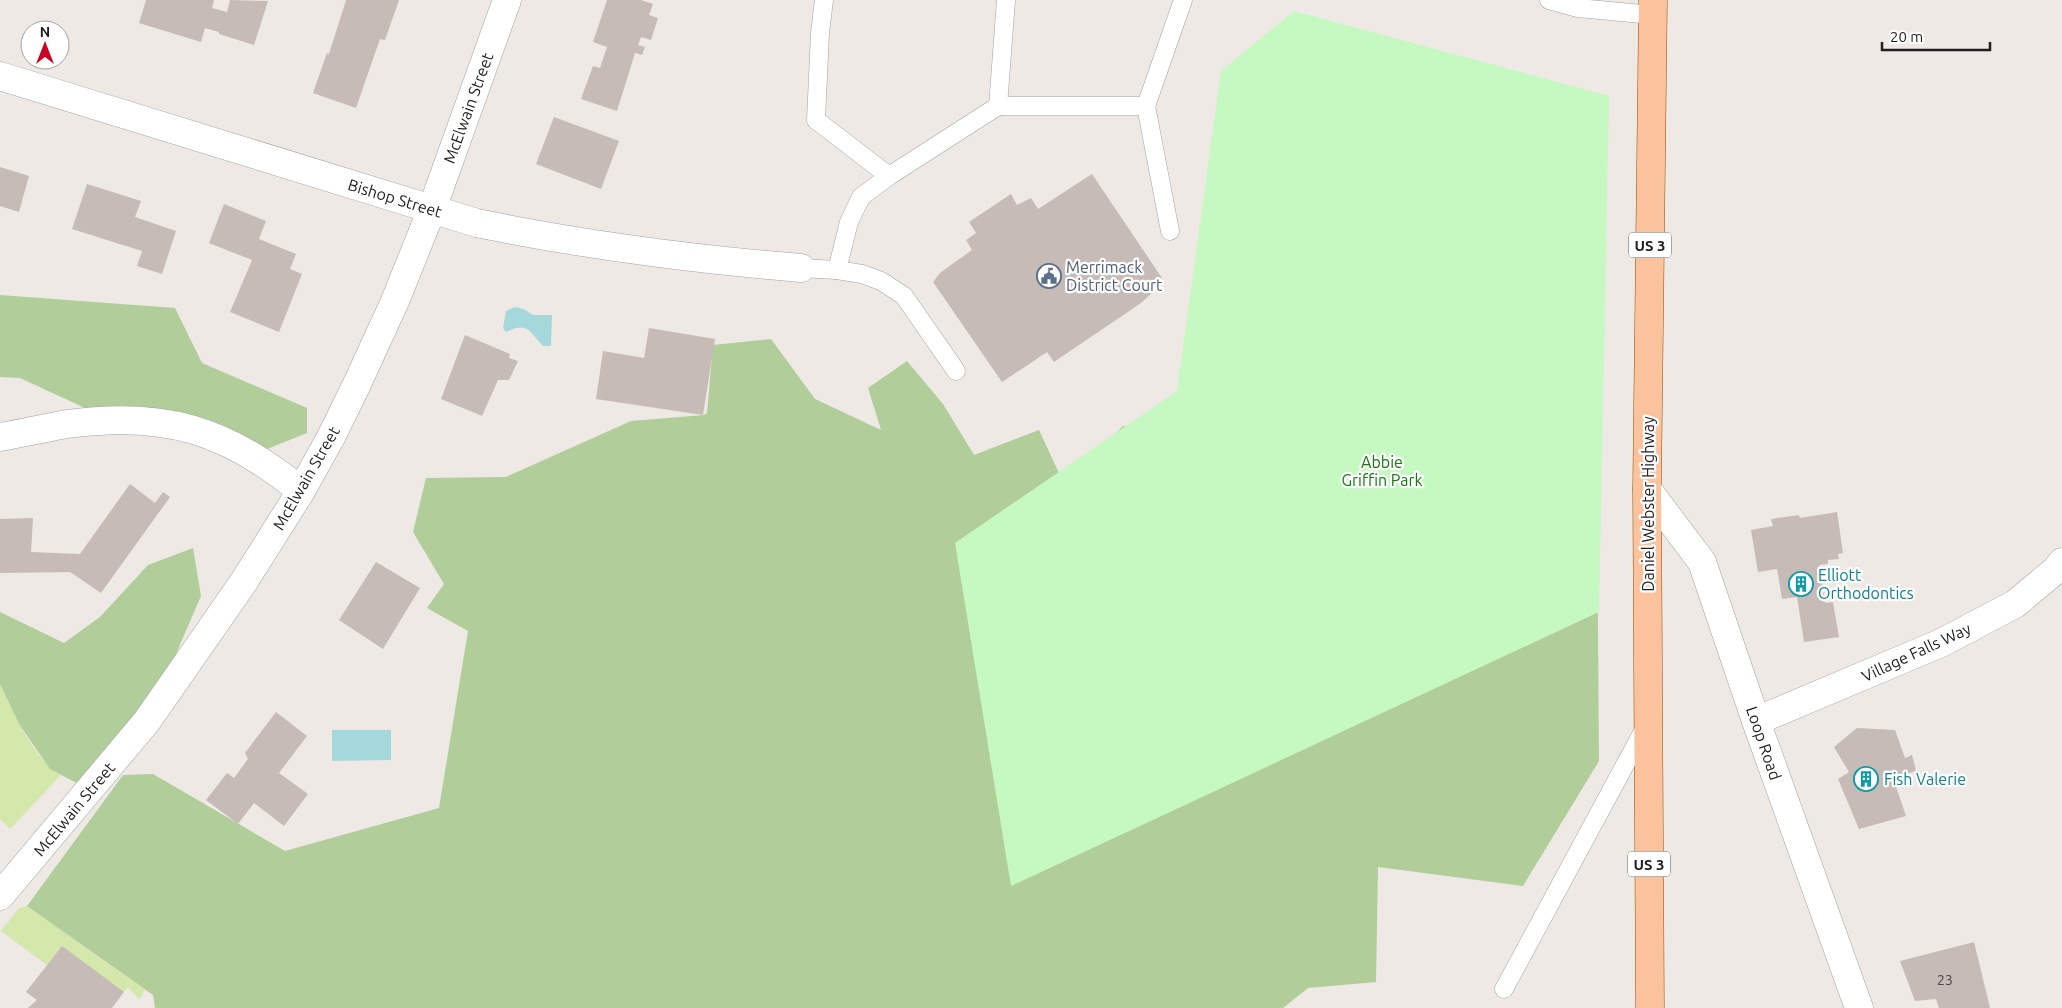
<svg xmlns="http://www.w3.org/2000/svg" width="2062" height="1008" font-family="Ubuntu,sans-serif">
  <rect width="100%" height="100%" fill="#eee9e4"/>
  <g fill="#d3e8aa">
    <path d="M 0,684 C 13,712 34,760 61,775 L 10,829 L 0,819 Z"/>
    <path d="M 27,906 L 145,990 L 139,999 L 128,987 L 122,994 L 62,946 L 47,965 L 1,931 L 19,908 Z"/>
  </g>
  <g fill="#b1cd99">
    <path d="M 0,295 L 175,308 L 202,363 L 307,408 L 307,433 L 252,455 L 111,420 L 20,378 L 0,377 Z"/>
    <path d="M 771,339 L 815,399 L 881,430 L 868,388 L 907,361 L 943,404 L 974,455 L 1039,430 L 1065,486 L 1123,426 L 1597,500 L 1599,761 L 1523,886 L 1378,867 L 1376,982 L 1308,988 L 1283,1008 L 155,1008 L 153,995 L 27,906 L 123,775 L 153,774 L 285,851 L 439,808 L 468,631 L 427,608 L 444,584 L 413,532 L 426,478 L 506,477 L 631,421 L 704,415 L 707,413 L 713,345 Z"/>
    <path d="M 193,548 L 201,596 L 147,721 L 90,790 L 50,769 L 19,724 L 0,684 L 0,612 L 64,643 L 100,617 L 148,565 Z"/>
  </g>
  <path fill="#c6f8c1" d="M 1294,11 L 1609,96 L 1599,612 L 1011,886 L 955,543 L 1177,391 L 1221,71 Z"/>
  <g fill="#a5d8db">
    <path d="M 515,307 L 524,309 L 533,315 L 552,315 L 551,346 L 543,346 C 529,332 529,321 506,332 L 503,328 L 506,311 Z"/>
    <path d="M 332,730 L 391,730 L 391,760 L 332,761 Z"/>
  </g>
  <g fill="#c6bbb7">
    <path d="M 146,0 L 214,0 L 212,8 L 227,12 L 230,0 L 268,1 L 254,45 L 219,34 L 219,32 L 205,28 L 201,42 L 139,23 Z"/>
    <path d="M 346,0 L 399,0 L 385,40 L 380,39 L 356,108 L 313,93 L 327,53 L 329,54 Z"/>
    <path d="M 607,0 L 641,0 L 653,4 L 649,15 L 658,18 L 651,40 L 641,37 L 638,45 L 645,47 L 642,55 L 635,53 L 617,111 L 581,99 L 593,66 L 600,68 L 607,47 L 593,42 Z"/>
    <path d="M 554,117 L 619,141 L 601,189 L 536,164 Z"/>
    <path d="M 0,167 L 29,176 L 19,212 L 0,206 Z"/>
    <path d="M 1092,174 L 1162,278 L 1153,283 L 1152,293 L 1141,303 L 1054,362 L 1047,352 L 1002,382 L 933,282 L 940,273 L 972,250 L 966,240 L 976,233 L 969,222 L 1011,194 L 1017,205 L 1031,198 L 1038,209 Z"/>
    <path d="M 87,184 L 141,201 L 135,217 L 176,231 L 162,274 L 137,266 L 142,251 L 72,229 Z"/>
    <path d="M 224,204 L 266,221 L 259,239 L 296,254 L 290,269 L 302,274 L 279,332 L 230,312 L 252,260 L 209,243 Z"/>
    <path d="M 649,328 L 715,339 L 703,415 L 596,399 L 603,351 L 644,358 Z"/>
    <path d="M 465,335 L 510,354 L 509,358 L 518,361 L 509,380 L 498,380 L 482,416 L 441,399 Z"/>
    <path d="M 130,484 L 155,503 L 163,492 L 170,497 L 101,593 L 70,572 L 0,573 L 0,519 L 33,518 L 31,552 L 80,554 Z"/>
    <path d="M 1837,512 L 1843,553 L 1838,554 L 1839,559 L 1828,560 L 1828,564 L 1819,565 L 1825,603 L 1833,602 L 1839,637 L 1804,642 L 1797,597 L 1782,599 L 1777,569 L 1758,572 L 1751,530 L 1773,526 L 1771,519 L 1799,515 L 1800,518 Z"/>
    <path d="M 376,562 L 420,588 L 383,649 L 339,620 Z"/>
    <path d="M 276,712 L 307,736 L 279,773 L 308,794 L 284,826 L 254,803 L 238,824 L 206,800 L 227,773 L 234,778 L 248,759 L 245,753 Z"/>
    <path d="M 1857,728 L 1895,730 L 1905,758 L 1912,755 L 1916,771 L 1893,778 L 1906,816 L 1859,829 L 1838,779 L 1849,772 L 1834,747 Z"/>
    <path d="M 1974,942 L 1990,1008 L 1939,1008 L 1936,999 L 1915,1001 L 1900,961 Z"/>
    <path d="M 62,946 L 124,992 L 112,1008 L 28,1008 L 37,1000 L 26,992 Z"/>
  </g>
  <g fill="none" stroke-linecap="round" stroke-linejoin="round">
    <defs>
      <g id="lane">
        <path d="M 824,0 L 820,33 L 816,120 L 889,176 L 998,106 L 1006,0"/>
        <path d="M 1549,0 L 1578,8 L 1653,15"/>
        <path d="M 998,106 L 1146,106 L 1183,0"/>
        <path d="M 1146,106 L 1170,231"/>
        <path d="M 801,268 L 837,270 L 849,222 L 861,197 L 889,176"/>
        <path d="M 837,270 L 862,274 L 881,281 L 904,296 L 956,371"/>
        <path d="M 1504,989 L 1646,726"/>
      </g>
      <g id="street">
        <path d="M 0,76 L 477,223 C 584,245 692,259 801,268"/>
        <path d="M 0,437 C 23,433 45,428 67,424 C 163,411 226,429 301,491"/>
        <path d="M 1647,489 L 1702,562 L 1756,721 L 1859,1008"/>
        <path d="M 1756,721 L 1941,643 L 2015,604 L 2057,569 L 2062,562"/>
        <path d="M 0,896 L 147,721 L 243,583 L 301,491 L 331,437 L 357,384 L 395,301 L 432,209 L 507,0"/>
      </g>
      <path id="primary" d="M 1650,1008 L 1647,489 L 1653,0"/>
    </defs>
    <use href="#lane" stroke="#a2a2a2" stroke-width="19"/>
    <use href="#street" stroke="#a2a2a2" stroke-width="29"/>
    <use href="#primary" stroke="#944c03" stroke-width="29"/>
    <use href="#lane" stroke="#fff" stroke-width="18"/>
    <use href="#street" stroke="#fff" stroke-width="28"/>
    <use href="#primary" stroke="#fac39d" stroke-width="28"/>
  </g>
  <defs>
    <symbol id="civic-ring" viewBox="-11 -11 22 22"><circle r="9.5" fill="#fff" stroke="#5c6f8a" stroke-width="1.5"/><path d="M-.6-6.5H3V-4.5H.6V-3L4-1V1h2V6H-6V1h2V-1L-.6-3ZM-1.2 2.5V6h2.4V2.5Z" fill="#5c6f8a"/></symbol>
    <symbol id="building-ring" viewBox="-11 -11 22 22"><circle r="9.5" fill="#fff" stroke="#0f9aa8" stroke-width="1.5"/><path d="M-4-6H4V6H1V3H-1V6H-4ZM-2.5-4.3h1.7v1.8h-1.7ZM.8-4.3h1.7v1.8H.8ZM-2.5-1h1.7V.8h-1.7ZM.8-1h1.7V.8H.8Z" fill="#0f9aa8"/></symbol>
  </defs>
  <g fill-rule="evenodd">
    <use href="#civic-ring" x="1035" y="262" width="28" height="28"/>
    <use href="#building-ring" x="1787" y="570" width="28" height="28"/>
    <use href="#building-ring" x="1852" y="765" width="28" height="28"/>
  </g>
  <g text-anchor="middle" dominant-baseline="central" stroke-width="4.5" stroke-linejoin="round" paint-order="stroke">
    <g font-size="14" fill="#484544">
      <text x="1945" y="980">23</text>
    </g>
    <g fill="#fff" stroke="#626262" stroke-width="1">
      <rect x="1629" y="232.5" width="42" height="25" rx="4"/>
      <rect x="1628" y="851.5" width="42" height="25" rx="4"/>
    </g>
    <g font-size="15" font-weight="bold" fill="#1e1e1e">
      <text x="1650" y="245">US 3</text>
      <text x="1649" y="864">US 3</text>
    </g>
    <g font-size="16" fill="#1e1e1e" stroke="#fff">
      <text transform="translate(468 108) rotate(-70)">McElwain Street</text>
      <text transform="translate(395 198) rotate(17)">Bishop Street</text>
      <text transform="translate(306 478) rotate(-60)">McElwain Street</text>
      <text transform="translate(1648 504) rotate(-90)">Daniel Webster Highway</text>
      <text transform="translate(1916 652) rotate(-25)">Village Falls Way</text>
      <text transform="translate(1764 743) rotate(71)">Loop Road</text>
      <text transform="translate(74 809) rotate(-50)">McElwain Street</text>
    </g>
    <g font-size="16" fill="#4e5e75" stroke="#fff" text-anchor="start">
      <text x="1066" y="267">Merrimack<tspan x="1066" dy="18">District Court</tspan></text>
    </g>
    <g font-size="16" fill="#16790e" stroke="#fff">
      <text x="1382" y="462">Abbie<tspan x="1382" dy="18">Griffin Park</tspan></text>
    </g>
    <g font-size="16" fill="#0d838f" stroke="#fff" text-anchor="start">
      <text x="1818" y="575">Elliott<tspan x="1818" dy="18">Orthodontics</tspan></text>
      <text x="1884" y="779">Fish Valerie</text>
    </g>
  </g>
  <g transform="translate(45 45)"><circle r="24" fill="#ffffff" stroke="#a5a5a5"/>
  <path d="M0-4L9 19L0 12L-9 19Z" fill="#c70424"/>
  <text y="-8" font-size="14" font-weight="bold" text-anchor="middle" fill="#1e1e1e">N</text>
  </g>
  <path d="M1882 42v8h108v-8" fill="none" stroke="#1e1e1e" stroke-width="2.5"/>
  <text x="1890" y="42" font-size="15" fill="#1e1e1e" stroke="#ffffff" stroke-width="4" paint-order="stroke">20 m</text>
</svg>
